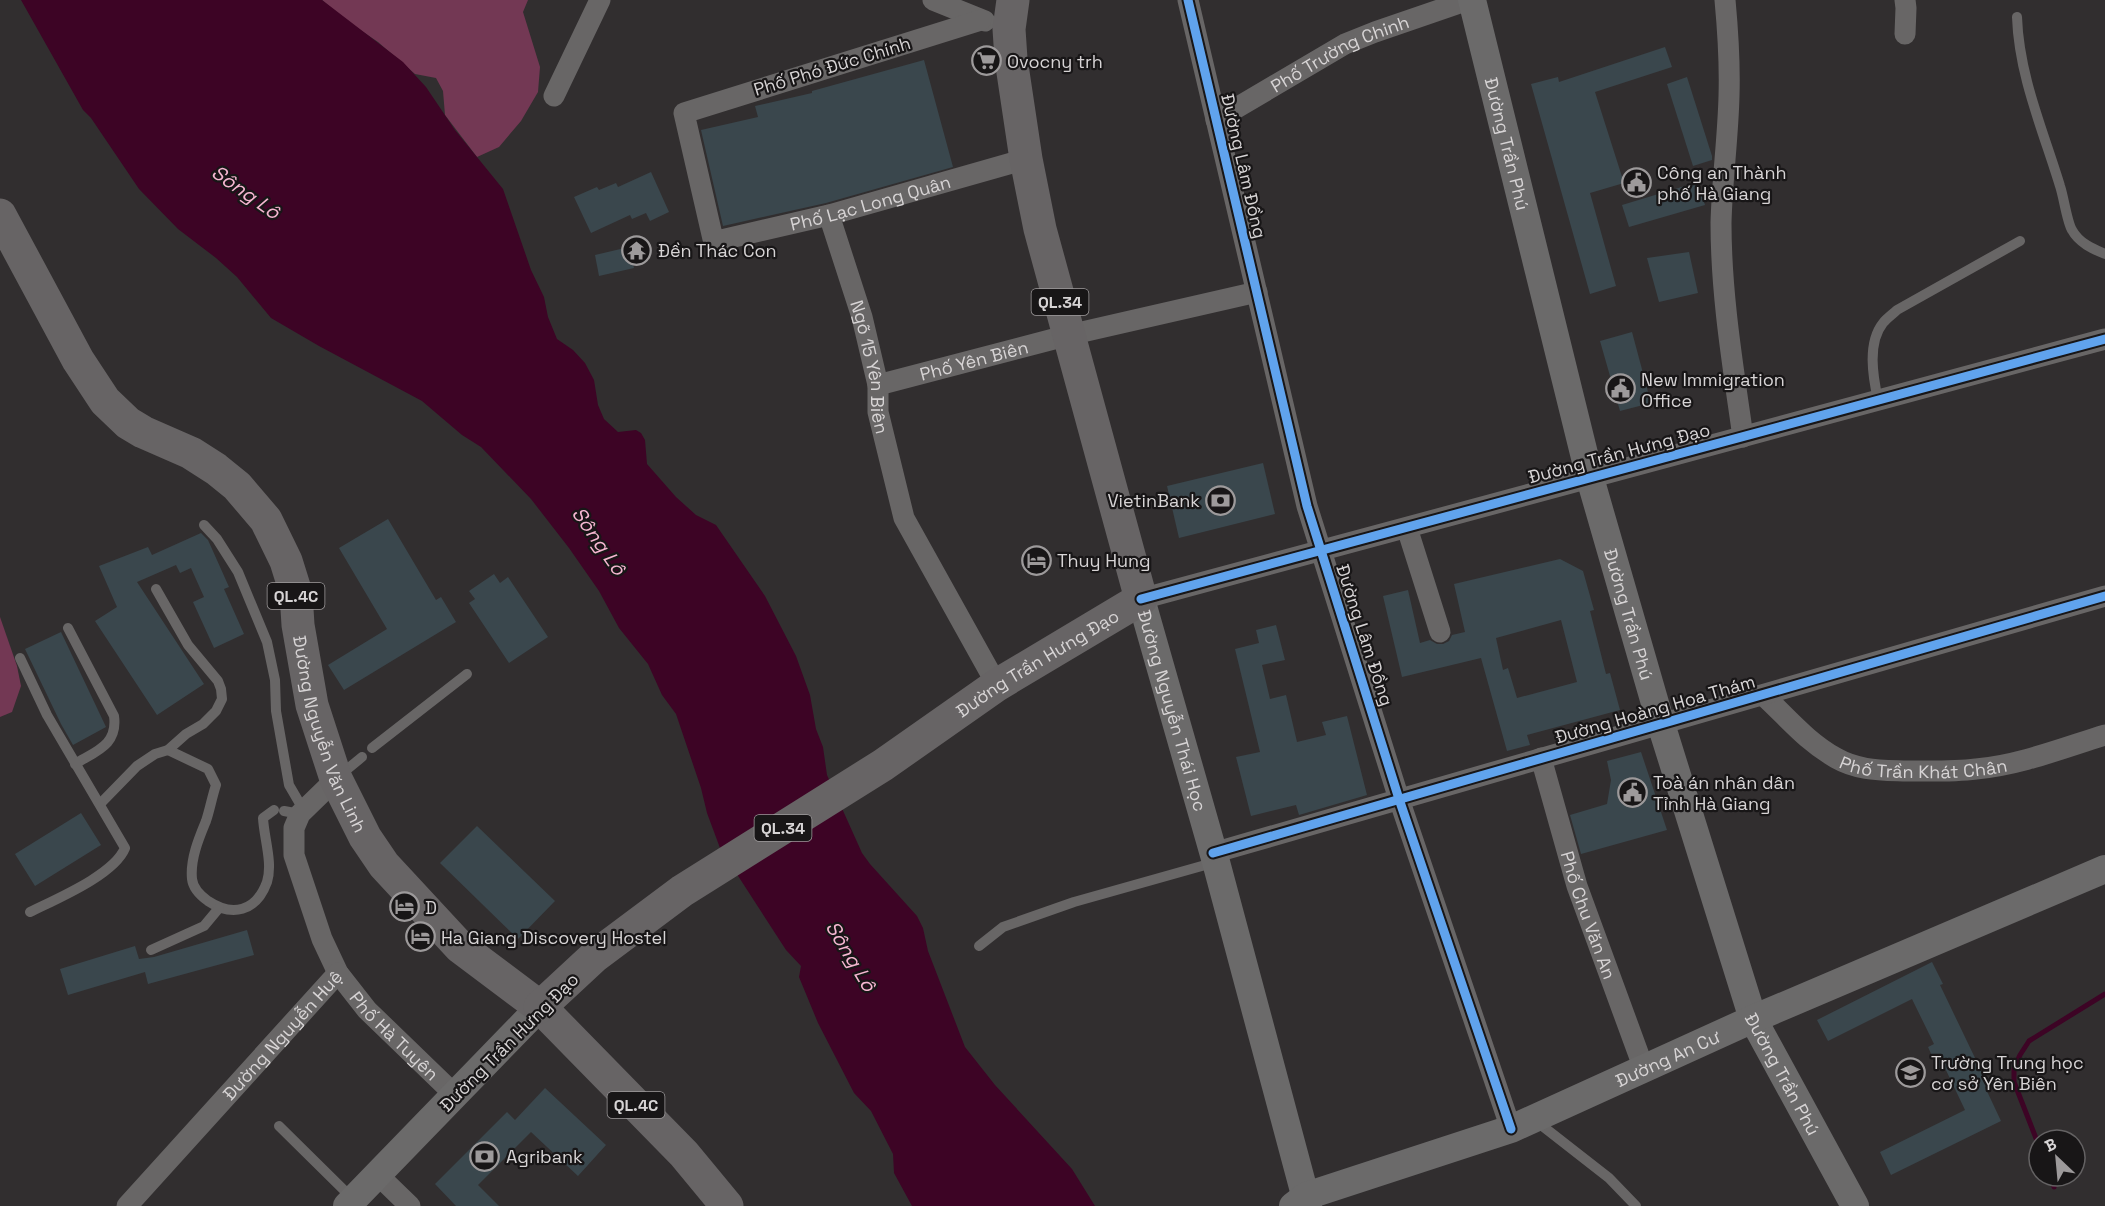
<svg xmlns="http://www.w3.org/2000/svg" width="2105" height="1206" font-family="'Space Grotesk',sans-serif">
  <rect width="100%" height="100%" fill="#312e2f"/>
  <g fill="#733854">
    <path d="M 322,0 L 528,0 L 523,12 L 540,67 L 538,92 L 521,121 L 499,147 L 477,157 L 445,115 L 443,91 L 436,78 L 415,74 L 378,42 L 347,21 Z"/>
    <path d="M 0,617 L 17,666 L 21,686 L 12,712 L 0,717 Z"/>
  </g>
  <path fill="#3d0425" d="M 21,0 L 322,0 L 403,62 L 426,87 L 455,130 L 503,189 L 531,270 L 544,297 L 548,317 L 557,339 L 573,350 L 585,363 L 594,380 L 598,405 L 604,419 L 618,432 L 636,430 L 641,433 L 645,440 L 647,464 L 676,497 L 696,515 L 716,525 L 765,596 L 796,656 L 810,695 L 816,729 L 823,747 L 827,775 L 862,853 L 870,864 L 917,916 L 923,928 L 928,951 L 965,1047 L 995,1085 L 1072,1169 L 1095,1206 L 912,1206 L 894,1173 L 893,1154 L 871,1111 L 854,1093 L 818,1023 L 799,977 L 801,966 L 786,950 L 720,848 L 707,813 L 701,788 L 676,714 L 662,695 L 648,664 L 619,628 L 599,591 L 569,548 L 531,499 L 481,447 L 462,435 L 422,401 L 319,346 L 271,318 L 237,277 L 216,258 L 178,229 L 139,189 L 91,118 L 83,110 Z"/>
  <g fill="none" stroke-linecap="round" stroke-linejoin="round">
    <g stroke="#3d0425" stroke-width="5">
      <path d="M 2039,1146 L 2014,1082 L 2014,1068 L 2020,1055 L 2029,1041 L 2105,994"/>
      <path d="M 2050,1176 L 2054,1187"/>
    </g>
  </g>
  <g fill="#3a474d" fill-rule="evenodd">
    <path d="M 1665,47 L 1672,67 L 1595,92 L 1624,183 L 1590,193 L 1616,286 L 1590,294 L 1531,84 L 1558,77 L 1559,82 Z"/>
    <path d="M 924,60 L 953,167 L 826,203 L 723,226 L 701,130 L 758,117 L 755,106 L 812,93 L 812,91 Z"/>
    <path d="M 1687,77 L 1712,156 L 1712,160 L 1693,166 L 1667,84 Z"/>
    <path d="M 651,172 L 669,212 L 650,221 L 646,213 L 632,219 L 630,215 L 591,233 L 574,197 L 597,187 L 599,190 L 616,183 L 618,187 Z"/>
    <path d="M 1698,182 L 1705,205 L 1629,227 L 1622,205 Z"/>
    <path d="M 629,247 L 634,268 L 599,276 L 595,255 Z"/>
    <path d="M 1689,252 L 1698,293 L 1659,302 L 1647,258 Z"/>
    <path d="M 1632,332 L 1651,403 L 1620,411 L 1600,341 Z"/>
    <path d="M 1263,463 L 1275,514 L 1179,538 L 1167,486 Z"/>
    <path d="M 388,519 L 436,600 L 441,597 L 456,622 L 344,690 L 328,665 L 387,629 L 339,548 Z"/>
    <path d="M 201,533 L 208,540 L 229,587 L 224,589 L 244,634 L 214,648 L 193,602 L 204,597 L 191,568 L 180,573 L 176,565 L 137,582 L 204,684 L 157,715 L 95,621 L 117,607 L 99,566 L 148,547 L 152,555 Z"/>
    <path d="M 1560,559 L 1583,571 L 1594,610 L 1590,611 L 1606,674 L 1610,673 L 1620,710 L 1527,735 L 1530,745 L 1507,751 L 1481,658 L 1402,677 L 1383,596 L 1408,590 L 1420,643 L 1430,640 L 1437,644 L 1443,644 L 1449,641 L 1452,635 L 1465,632 L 1454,584 ZM 1561,620 L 1577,682 L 1517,698 L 1508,668 L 1503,670 L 1496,638 Z"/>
    <path d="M 494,574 L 500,583 L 508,577 L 548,637 L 509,663 L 469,603 L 475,599 L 469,591 Z"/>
    <path d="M 1276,625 L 1285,660 L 1262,665 L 1270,699 L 1286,695 L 1297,742 L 1326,735 L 1322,722 L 1347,716 L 1367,795 L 1299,815 L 1296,805 L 1251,816 L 1236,757 L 1260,752 L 1235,649 L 1259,643 L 1256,630 Z"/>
    <path d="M 61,632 L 106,727 L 73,745 L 61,724 L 25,649 Z"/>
    <path d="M 1641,752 L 1667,830 L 1581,854 L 1570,815 L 1607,804 L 1611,780 L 1607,761 Z"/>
    <path d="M 81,813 L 101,845 L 35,886 L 15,854 Z"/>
    <path d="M 477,826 L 555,901 L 518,939 L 440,863 Z"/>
    <path d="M 247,930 L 254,955 L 148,984 L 145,972 L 68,995 L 60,969 L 135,946 L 139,959 L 154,957 Z"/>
    <path d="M 1932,962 L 1943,984 L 1940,985 L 1988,1085 L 1985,1087 L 2001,1121 L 1891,1175 L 1880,1152 L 1965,1110 L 1944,1066 L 1938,1069 L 1928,1047 L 1934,1044 L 1912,999 L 1828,1041 L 1817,1020 Z"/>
    <path d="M 545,1088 L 606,1145 L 578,1176 L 531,1132 L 478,1185 L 499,1206 L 456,1206 L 435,1184 L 507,1112 L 515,1120 Z"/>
  </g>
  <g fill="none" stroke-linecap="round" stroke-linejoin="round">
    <g stroke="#686666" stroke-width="10">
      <path d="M 2017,17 C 2019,76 2043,130 2060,186 C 2064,198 2067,222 2072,230 C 2079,243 2093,249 2105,254"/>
      <path d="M 1878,400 C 1873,377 1867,343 1883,323 C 1887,318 1893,314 1897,310 L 2020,241"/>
      <path d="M 204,525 L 217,539 L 238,572 L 267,642 L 275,680 L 276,711 L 289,785 L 303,809"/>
      <path d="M 68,628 L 114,716 C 118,745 96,751 75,764"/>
      <path d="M 20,658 L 47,715 L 125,848 C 114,875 56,899 30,912"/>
      <path d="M 372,748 L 467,674"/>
      <path d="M 168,750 L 208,769 L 216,785 C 212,797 210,809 206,821 C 199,838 190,859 192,879 C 193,888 201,896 208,901 C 232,917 256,912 267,882 C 273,863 264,838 263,818 L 274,810"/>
      <path d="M 339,776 L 362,757"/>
      <path d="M 100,804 L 137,766 L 155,754 L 168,750 L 186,734 L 203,724 L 216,711 L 222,699 L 221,689 L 218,681 L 188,645 L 156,589"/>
      <path d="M 284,811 L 300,814"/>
      <path d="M 979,946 L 1003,927 L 1074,902 L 1216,862"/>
      <path d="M 151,950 L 204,926 L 219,908"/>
      <path d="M 1536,1121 L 1609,1178 L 1636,1206"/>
      <path d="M 279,1126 L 353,1199"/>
    </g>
    <g stroke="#686666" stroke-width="21">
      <path d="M 933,0 L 985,21"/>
      <path d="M 1188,0 L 1307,506 L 1399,799 L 1511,1129"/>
      <path d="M 1725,0 C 1728,32 1730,64 1729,96 C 1728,138 1722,181 1721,223 C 1721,295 1733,366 1743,437"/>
      <path d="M 1905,0 L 1906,8 L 1905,34"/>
      <path id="s1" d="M 981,20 L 684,113 L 713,239 L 717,241 L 829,215 L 1026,159"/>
      <path d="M 554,96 L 600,0"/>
      <path id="s2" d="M 1216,120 L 1345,44 L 1375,32 L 1468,0"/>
      <path id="s3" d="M 829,215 L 862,317 L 878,385 L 878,412 L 904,518 L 997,685"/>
      <path id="s4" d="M 878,385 L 1069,335 L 1257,292"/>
      <path d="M 1407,528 L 1440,632"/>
      <path d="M 1141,599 L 2105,339"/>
      <path id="s5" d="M 1763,695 C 1788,718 1806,741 1836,758 C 1857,770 1878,770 1903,771 C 1927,771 1952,772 1976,769 C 2020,765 2063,748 2105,735"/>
      <path id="s6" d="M 1541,758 L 1577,886 L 1644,1069"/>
      <path id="s7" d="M 336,779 L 300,814 L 294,828 L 294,855 L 322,939 L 338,973 L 367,1010 L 455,1095"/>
      <path d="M 1213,853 L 2105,596"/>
      <path d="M 378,1175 L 410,1206"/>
      <path id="s8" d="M 127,1206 L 338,973"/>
    </g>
    <g stroke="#6b6a6a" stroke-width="28">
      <path id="s9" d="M 1472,0 L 1590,478 L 1661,724 L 1753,1019 L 1855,1206"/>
      <path id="s10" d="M 1141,599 L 1216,862 L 1308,1206"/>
      <path d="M 347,1206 L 540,1007"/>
      <path id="s11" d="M 1293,1206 L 1306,1196 L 1511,1129 L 1753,1019 L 2105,869"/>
    </g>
    <g stroke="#676465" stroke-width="33">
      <path id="s12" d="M 0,215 L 78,360 L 105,401 L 128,423 L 143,432 L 191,453 L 216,469 L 237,486 L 266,520 L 286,561 L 296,593 L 298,625 L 312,705 L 336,779 L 365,837 L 384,865 L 460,947 L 540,1007 L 684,1154 L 727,1206"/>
      <path id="s13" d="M 540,1007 L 595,956 L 682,891 L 883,765 L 997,685 L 1141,599 L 1040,229 L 1026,159 L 1011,59 L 1009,29 L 1013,0"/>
    </g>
    <defs>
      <g id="cycleway">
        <path d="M 1188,0 L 1307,506 L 1399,799 L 1511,1129"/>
        <path d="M 1141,599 L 2105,339"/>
        <path d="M 1213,853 L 2105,596"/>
      </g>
    </defs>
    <use href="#cycleway" stroke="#181617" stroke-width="13"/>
    <use href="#cycleway" stroke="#60a3ed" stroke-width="9"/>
  </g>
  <defs>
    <symbol id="supermarket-ring" viewBox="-11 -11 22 22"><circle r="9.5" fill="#181617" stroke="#9d9a9b" stroke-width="1.5"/><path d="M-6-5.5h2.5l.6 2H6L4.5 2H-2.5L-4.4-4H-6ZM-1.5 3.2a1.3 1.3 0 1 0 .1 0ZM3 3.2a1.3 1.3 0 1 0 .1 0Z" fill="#9d9a9b"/></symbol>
    <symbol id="civic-ring" viewBox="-11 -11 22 22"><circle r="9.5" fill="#181617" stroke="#9d9a9b" stroke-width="1.5"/><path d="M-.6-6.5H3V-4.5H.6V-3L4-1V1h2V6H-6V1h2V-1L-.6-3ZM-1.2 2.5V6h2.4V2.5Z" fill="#9d9a9b"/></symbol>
    <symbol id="temple-ring" viewBox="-11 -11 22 22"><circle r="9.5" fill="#181617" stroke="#9d9a9b" stroke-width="1.5"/><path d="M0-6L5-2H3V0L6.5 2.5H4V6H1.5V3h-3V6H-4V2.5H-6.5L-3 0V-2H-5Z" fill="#9d9a9b"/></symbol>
    <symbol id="bank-ring" viewBox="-11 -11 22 22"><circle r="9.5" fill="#181617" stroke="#9d9a9b" stroke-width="1.5"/><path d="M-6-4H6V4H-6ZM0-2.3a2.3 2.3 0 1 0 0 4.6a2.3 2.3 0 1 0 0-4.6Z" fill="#9d9a9b"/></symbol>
    <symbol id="hotel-ring" viewBox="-11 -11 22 22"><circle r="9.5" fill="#181617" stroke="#9d9a9b" stroke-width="1.5"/><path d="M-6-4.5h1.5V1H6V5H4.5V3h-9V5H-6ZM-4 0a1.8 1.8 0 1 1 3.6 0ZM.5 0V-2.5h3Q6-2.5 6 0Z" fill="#9d9a9b"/></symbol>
    <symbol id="school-ring" viewBox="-11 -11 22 22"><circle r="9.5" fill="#181617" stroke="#9d9a9b" stroke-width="1.5"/><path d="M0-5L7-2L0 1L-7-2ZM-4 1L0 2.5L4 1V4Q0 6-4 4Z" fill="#9d9a9b"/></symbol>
  </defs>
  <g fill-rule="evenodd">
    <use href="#supermarket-ring" x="970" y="44" width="33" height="33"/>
    <use href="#civic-ring" x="1620" y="166" width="33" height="33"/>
    <use href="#temple-ring" x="620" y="234" width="33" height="33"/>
    <use href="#civic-ring" x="1604" y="372" width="33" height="33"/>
    <use href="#bank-ring" x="1204" y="484" width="33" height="33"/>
    <use href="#hotel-ring" x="1020" y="544" width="33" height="33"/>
    <use href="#civic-ring" x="1616" y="776" width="33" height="33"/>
    <use href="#hotel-ring" x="388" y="890" width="33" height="33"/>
    <use href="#hotel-ring" x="404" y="920" width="33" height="33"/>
    <use href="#school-ring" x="1894" y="1056" width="33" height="33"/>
    <use href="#bank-ring" x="468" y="1140" width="33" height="33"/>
  </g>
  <g text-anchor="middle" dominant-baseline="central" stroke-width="4.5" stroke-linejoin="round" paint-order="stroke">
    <g fill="#181617" stroke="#9e9b9c" stroke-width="1.5">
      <rect x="1031.5" y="289" width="57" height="26" rx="4.5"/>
      <rect x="267.5" y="583" width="57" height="26" rx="4.5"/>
      <rect x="754.5" y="815" width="57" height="26" rx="4.5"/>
      <rect x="607.5" y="1092" width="57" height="26" rx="4.5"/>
    </g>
    <g font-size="16" font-weight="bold" fill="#d7d4d5">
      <text x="1060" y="302">QL.34</text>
      <text x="296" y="596">QL.4C</text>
      <text x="783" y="828">QL.34</text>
      <text x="636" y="1105">QL.4C</text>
    </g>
    <g font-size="18" fill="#d7d4d5" stroke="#181617">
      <text stroke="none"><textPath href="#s2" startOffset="141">Phố Trường Chinh</textPath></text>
      <text transform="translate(832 66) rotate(-17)">Phố Phó Đức Chính</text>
      <text stroke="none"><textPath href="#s9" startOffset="148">Đường Trần Phú</textPath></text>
      <text transform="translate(1244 166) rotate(77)">Đường Lâm Đồng</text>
      <text stroke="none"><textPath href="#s1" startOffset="603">Phố Lạc Long Quân</textPath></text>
      <text stroke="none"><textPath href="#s4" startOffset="99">Phố Yên Biên</textPath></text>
      <text stroke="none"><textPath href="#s3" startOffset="158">Ngõ 15 Yên Biên</textPath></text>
      <text transform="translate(1619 453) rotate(-15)">Đường Trần Hưng Đạo</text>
      <text stroke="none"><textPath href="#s9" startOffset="634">Đường Trần Phú</textPath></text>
      <text transform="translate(1365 635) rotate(72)">Đường Lâm Đồng</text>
      <text stroke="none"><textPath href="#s13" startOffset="606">Đường Trần Hưng Đạo</textPath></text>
      <text transform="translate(1655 709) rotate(-16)">Đường Hoàng Hoa Thám</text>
      <text stroke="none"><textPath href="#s10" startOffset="116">Đường Nguyễn Thái Học</textPath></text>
      <text stroke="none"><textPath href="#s12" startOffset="642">Đường Nguyễn Văn Linh</textPath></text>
      <text stroke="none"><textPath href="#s5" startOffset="186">Phố Trần Khát Chân</textPath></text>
      <text stroke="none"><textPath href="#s6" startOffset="164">Phố Chu Văn An</textPath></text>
      <text stroke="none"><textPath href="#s8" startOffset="231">Đường Nguyễn Huệ</textPath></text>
      <text stroke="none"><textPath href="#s7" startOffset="303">Phố Hà Tuyên</textPath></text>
      <text transform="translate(509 1042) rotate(-45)">Đường Trần Hưng Đạo</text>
      <text stroke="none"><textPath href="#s11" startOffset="404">Đường An Cư</textPath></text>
      <text stroke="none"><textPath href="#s9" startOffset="1120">Đường Trần Phú</textPath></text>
    </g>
    <g font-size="18" fill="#d7d4d5" stroke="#181617" text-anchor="start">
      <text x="1007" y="61">Ovocny trh</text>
      <text x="1657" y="172">Công an Thành<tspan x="1657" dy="21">phố Hà Giang</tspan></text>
      <text x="658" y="250">Đền Thác Con</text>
      <text x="1641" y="379">New Immigration<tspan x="1641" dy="21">Office</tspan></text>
      <text x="1200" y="500" text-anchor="end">VietinBank</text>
      <text x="1057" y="560">Thuy Hung</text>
      <text x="1653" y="782">Toà án nhân dân<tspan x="1653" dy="21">Tỉnh Hà Giang</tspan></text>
      <text x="425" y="907">D</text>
      <text x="441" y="937">Ha Giang Discovery Hostel</text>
      <text x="1931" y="1062">Trường Trung học<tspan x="1931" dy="21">cơ sở Yên Biên</tspan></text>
      <text x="506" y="1156">Agribank</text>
    </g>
    <g font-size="20" font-style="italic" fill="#f5b6d1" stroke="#181617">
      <text transform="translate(246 192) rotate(35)">Sông Lô</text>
      <text transform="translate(599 541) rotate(55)">Sông Lô</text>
      <text transform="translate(851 956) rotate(59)">Sông Lô</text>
    </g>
  </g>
  <g transform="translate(2057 1158) rotate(334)"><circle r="28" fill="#181617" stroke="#646263" stroke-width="1.5"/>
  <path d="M0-4.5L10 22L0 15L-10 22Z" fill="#9d9a9b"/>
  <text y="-9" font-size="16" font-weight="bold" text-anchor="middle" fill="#d7d4d5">B</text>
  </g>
</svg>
